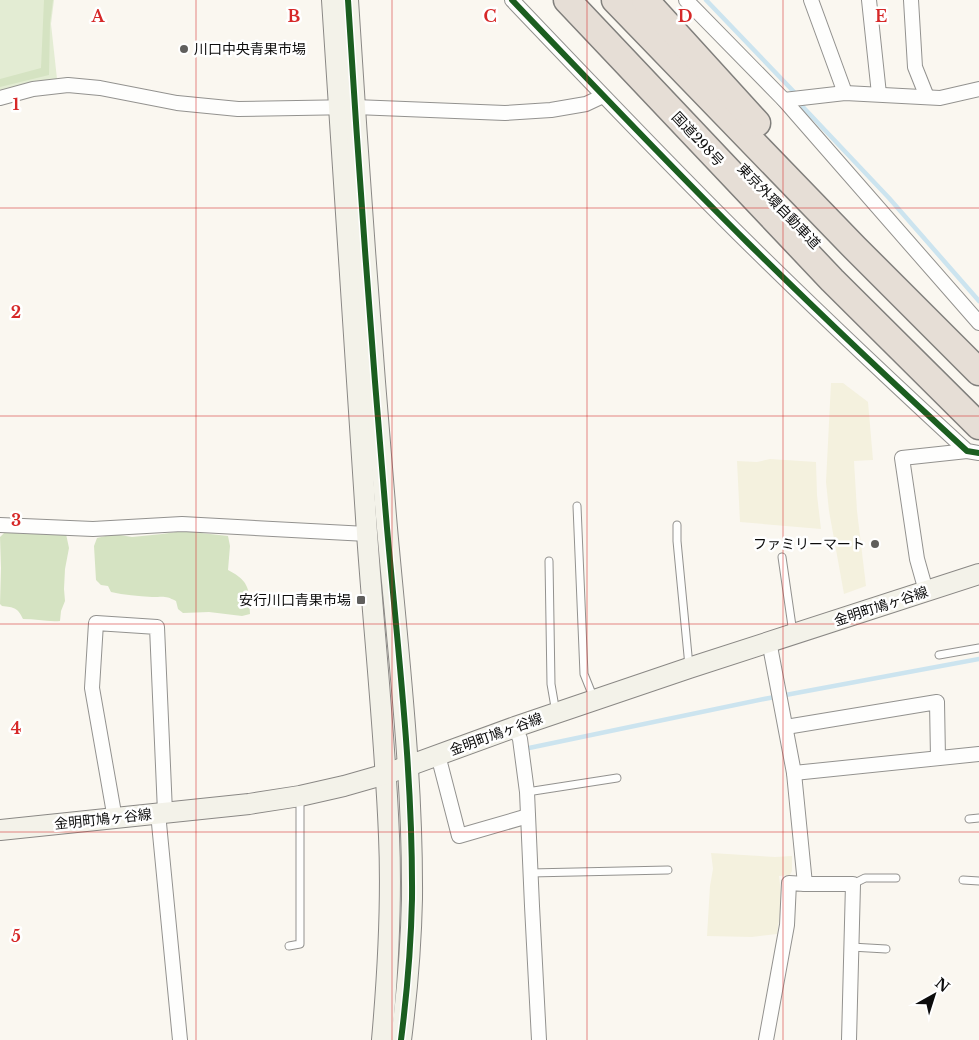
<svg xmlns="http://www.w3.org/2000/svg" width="979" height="1040" font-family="'Libre Baskerville','Noto Sans JP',serif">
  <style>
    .farmland { fill: #f4f1de }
    .green { fill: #e3ecd3 }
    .forest { fill: #d5e3c2 }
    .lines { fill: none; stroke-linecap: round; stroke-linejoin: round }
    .stream { stroke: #cce4ef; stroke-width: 4.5 }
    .lane-casing { stroke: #93928f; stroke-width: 9 }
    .street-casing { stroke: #93928f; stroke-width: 16 }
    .secondary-casing { stroke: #8a8885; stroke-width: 22 }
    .highway-casing { stroke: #807f7c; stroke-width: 29 }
    .lane { stroke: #fefefd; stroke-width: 7 }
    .street { stroke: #fefefd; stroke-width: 14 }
    .secondary { stroke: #f3f2e9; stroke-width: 20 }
    .highway { stroke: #e6ded6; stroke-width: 26 }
    .cycleway-casing { stroke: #fff; stroke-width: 9 }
    .cycleway { stroke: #1b5e20; stroke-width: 6 }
    .grid { fill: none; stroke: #d62828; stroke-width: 1; stroke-opacity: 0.55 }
    .poi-dot { fill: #5f5e5c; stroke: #fff; stroke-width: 2 }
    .labels { text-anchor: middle; stroke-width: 5; stroke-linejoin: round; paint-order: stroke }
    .poi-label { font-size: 14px; fill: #0c0c0c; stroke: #fff; text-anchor: end }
    .street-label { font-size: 14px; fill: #0c0c0c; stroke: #fff }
    .grid-label { font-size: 16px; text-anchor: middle; font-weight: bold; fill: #d62828; stroke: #fff; stroke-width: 5; stroke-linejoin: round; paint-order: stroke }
  </style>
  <rect width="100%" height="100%" fill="#faf7f0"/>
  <g class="farmland">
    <polygon points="831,383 843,383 868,402 873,460 854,461 857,511 866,586 844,594 829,511 826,482"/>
    <polygon points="770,459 816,462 817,495 821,529 740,522 737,461 757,462"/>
    <polygon points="711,853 775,857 792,856 792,871 790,875 779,876 782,901 777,934 752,937 707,936 710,886 713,869"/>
  </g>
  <polygon class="green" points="0,0 54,0 51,24 57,79 0,92"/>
  <g class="forest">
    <polygon points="44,0 53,0 50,23 49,75 0,87 0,79 41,68"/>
    <path d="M183 531 228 536 230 546 228 570C251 582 249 590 250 614L242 616 209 612 183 613 178 609 176 601C165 595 163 597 152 597 138 596 124 595 111 592L108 586 101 585 96 580 94 546 97 538 114 534 132 537 162 534Z"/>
    <path d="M5 532 27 534 39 532 66 534 69 548 65 569 64 589 65 601 61 611 60 621C47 622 36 619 23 619 18 608 14 607 2 606L0 604 1 568 0 537Z"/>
  </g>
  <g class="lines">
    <g class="stream">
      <polyline points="706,0 796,94 800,93"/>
      <polyline points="803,107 889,198 979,301"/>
      <polyline points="529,748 764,699 979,659"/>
    </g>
    <defs>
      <g id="lane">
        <polyline points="577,506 584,674 594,699"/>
        <polyline points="677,525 677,541 689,666"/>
        <polyline points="782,557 793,633"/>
        <polyline points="549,561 551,684 556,713"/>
        <polyline points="939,655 979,648"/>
        <polyline points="527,792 617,778"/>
        <polyline points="969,819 979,818"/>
        <polyline points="530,873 668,870"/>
        <polyline points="963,880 979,881"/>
        <polyline points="853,884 865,878 896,878"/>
        <polyline points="289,946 300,944 300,797"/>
        <polyline points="851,947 886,949"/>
      </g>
      <g id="street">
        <path d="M512 0C590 82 668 164 748 243 820 314 893 383 967 451L979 453"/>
        <polyline points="686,0 784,100 979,323"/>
        <polyline points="811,0 845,93"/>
        <polyline points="869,0 879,94"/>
        <polyline points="911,0 915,67 927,97"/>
        <polyline points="0,98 33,89 68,85 100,88 177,103 238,109 355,107 505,113 551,110 586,104 603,96"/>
        <polyline points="784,100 845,93 940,98 979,89"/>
        <polyline points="0,525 93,529 182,524 367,534"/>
        <polyline points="926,591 917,559 902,458 967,451"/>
        <polyline points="769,641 794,773 805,884 853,884 849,1040"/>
        <polyline points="515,727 520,739 527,792 532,906 539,1040"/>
        <polyline points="786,727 937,702 938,758"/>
        <polyline points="438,755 459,836 528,816"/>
        <polyline points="794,773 979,754"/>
        <polyline points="158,813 180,1040"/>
        <polyline points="115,819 92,688 96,623 157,627 165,812"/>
        <polyline points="766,1040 787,925 789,883 805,884"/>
      </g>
      <g id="secondary">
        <path d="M332 0C345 178 354 355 367 533 374 634 385 735 389 836 392 904 388 972 382 1040"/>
        <path d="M348 0C359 176 372 352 387 528 398 651 413 775 412 899 411 946 407 993 401 1040"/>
        <polyline points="0,830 249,804 300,796 344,786 386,774 515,727 689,668 979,574"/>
      </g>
      <g id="highway">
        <polyline points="567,0 832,280 979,426"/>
        <polyline points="615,0 855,248 979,372"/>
        <polyline points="645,0 757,123"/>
      </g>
    </defs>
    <use href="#lane" class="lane-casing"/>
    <use href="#street" class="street-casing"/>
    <use href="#secondary" class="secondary-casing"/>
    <use href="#highway" class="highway-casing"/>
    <use href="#lane" class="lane"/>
    <use href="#street" class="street"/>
    <use href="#secondary" class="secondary"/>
    <use href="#highway" class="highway"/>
    <defs>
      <g id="cycleway">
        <path d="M348 0C359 176 372 352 387 528 398 651 413 775 412 899 411 946 407 993 401 1040"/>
        <path d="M512 0C590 82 668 164 748 243 820 314 893 383 967 451L979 453"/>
      </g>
    </defs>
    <use href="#cycleway" class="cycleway-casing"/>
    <use href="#cycleway" class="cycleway"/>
  </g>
  <path class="grid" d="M196 0V1040M392 0V1040M587 0V1040M783 0V1040M0 208H979M0 416H979M0 624H979M0 832H979"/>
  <g class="poi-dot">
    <circle cx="184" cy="49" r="5"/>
    <circle cx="875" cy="544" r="5"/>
    <rect x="356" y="595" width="10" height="10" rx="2.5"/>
  </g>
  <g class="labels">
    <g class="poi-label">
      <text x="194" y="54" text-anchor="start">川口中央青果市場</text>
      <text x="865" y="549">ファミリーマート</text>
      <text x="351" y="605">安行川口青果市場</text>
    </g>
    <g class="street-label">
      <text transform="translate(698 139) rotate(47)" y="5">国道298号</text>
      <text transform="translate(779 206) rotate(46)" y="5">東京外環自動車道</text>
      <text transform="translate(881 606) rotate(-18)" y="5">金明町鳩ヶ谷線</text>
      <text transform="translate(496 734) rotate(-20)" y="5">金明町鳩ヶ谷線</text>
      <text transform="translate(103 819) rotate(-6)" y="5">金明町鳩ヶ谷線</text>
    </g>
  </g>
  <g class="grid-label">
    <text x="98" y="22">A</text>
    <text x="294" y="22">B</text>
    <text x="490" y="22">C</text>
    <text x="685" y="22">D</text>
    <text x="881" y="22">E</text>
    <text x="16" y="110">1</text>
    <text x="16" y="318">2</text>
    <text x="16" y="526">3</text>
    <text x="16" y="734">4</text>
    <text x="16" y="942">5</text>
  </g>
  <g transform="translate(934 995) rotate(39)" stroke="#ffffff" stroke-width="4" paint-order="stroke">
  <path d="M0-4L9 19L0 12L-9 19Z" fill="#0c0c0c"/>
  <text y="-8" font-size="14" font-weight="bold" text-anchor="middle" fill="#0c0c0c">N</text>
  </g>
</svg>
